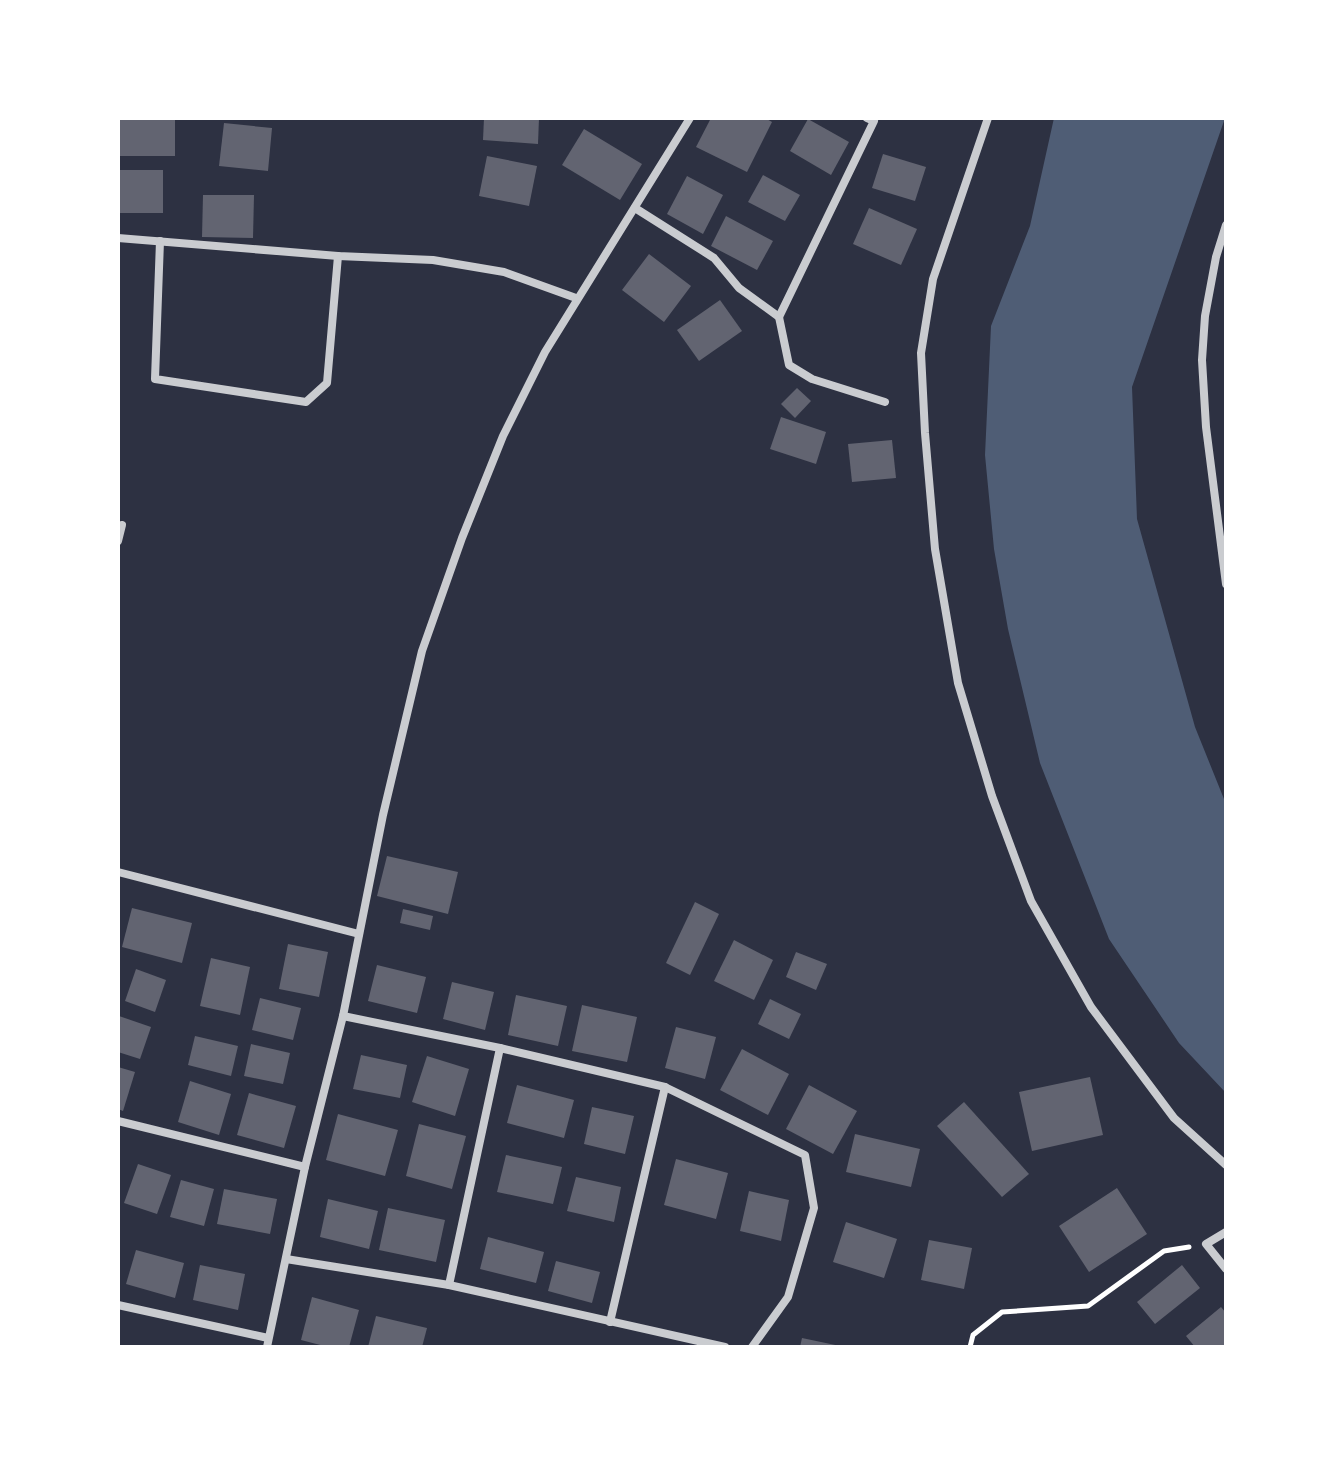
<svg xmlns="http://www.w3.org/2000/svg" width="1344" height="1465" font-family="'Fira Sans',sans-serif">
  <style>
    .water { fill: #4f5d75 }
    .building { fill: #626471 }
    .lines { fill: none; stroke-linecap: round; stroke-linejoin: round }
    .path { stroke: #fff; stroke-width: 5 }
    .minor { stroke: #caccd0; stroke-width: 8 }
  </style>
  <rect width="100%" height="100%" fill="#2d3142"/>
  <polygon class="water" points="1054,118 1225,118 1132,387 1137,519 1195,727 1226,804 1226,1093 1179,1043 1109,939 1040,763 1008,629 994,549 985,455 991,326 1030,226"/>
  <g class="building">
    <rect x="118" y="118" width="57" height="38"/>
    <polygon points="484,118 539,118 538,144 483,140"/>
    <polygon points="711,118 765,118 772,122 747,172 696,147"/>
    <polygon points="808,119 849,142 831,175 790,151"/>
    <polygon points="224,123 272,128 268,171 219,166"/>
    <polygon points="584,129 642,164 620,200 562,165"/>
    <polygon points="883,154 926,167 915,201 872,188"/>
    <polygon points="487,156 537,166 529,206 479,196"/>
    <polygon points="119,170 163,170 163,213 118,213"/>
    <polygon points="763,175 800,195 785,221 748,202"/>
    <polygon points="687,176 723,195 703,234 667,214"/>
    <polygon points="203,195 254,195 253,238 202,237"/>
    <polygon points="869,208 917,229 901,265 853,244"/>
    <polygon points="726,216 773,241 757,270 711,246"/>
    <polygon points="649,254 691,286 664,322 622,290"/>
    <polygon points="720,300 742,331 699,361 677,330"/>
    <polygon points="797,388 811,401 795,418 781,404"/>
    <polygon points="781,417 826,432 816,464 770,449"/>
    <polygon points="892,440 896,478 852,482 848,444"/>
    <polygon points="387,856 458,872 448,914 377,896"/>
    <polygon points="695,902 719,914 690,975 666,963"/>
    <polygon points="132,908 192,923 182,963 122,947"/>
    <polygon points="403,909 433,916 430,930 400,923"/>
    <polygon points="734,940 773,960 754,1000 714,981"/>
    <polygon points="288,944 328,952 319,997 279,989"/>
    <polygon points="796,952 827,964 816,990 786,977"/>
    <polygon points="211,958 250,967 240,1015 200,1006"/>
    <polygon points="377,965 426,977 417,1013 368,1001"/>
    <polygon points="136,969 166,980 155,1012 125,1001"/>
    <polygon points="452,982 494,992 485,1030 443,1019"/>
    <polygon points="516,995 567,1006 558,1046 508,1035"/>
    <polygon points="260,998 301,1008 293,1040 252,1030"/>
    <polygon points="770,999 801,1014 789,1039 758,1024"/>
    <polygon points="582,1005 637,1017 627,1062 572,1051"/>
    <polygon points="119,1016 151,1027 140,1059 118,1052"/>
    <polygon points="676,1027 716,1037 705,1079 665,1068"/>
    <polygon points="195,1036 238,1046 231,1076 188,1065"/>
    <polygon points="251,1044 290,1053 283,1084 244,1076"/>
    <polygon points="742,1049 789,1074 768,1115 720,1090"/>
    <polygon points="361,1055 407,1065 400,1098 353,1089"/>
    <polygon points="427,1056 469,1069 455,1116 412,1102"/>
    <polygon points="118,1067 135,1072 123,1111 118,1109"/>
    <polygon points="1090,1077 1103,1135 1032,1151 1019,1092"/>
    <polygon points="190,1081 231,1094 219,1135 178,1122"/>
    <polygon points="517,1085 574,1100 564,1138 507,1123"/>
    <polygon points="809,1085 857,1111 833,1154 786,1129"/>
    <polygon points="249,1093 296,1106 284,1148 237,1135"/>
    <polygon points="964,1102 1029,1174 1002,1197 937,1126"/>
    <polygon points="592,1107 634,1116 625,1154 584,1144"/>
    <polygon points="338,1114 398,1130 385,1176 326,1160"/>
    <polygon points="419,1124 466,1136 452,1189 406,1176"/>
    <polygon points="855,1134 920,1149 911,1187 846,1172"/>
    <polygon points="506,1155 562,1167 553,1204 497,1192"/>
    <polygon points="676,1159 728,1173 716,1219 664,1205"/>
    <polygon points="138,1164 171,1175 157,1214 124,1203"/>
    <polygon points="576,1177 621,1187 614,1222 567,1211"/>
    <polygon points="181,1180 214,1189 204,1226 170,1217"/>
    <polygon points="1117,1188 1147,1234 1089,1272 1059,1226"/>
    <polygon points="224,1189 277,1199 270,1234 217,1224"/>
    <polygon points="749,1191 789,1200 781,1241 740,1231"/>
    <polygon points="328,1199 378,1211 369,1249 320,1237"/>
    <polygon points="388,1208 445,1220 436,1262 379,1250"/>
    <polygon points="846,1222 897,1239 884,1278 833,1262"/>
    <polygon points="488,1237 544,1252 536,1283 480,1269"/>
    <polygon points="929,1240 972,1248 964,1289 921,1280"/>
    <polygon points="136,1250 184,1263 175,1298 126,1284"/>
    <polygon points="556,1261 600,1272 592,1303 548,1291"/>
    <polygon points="200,1265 245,1274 238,1310 193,1300"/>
    <polygon points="1182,1265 1200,1288 1155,1324 1137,1302"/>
    <polygon points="312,1297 359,1310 349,1347 328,1347 301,1340"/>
    <polygon points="1221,1307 1226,1313 1226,1347 1195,1347 1186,1336"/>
    <polygon points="376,1316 427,1328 422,1347 368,1347"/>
    <polygon points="802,1338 840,1346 840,1347 800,1347"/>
  </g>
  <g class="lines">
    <polyline class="path" points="970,1347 973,1335 1002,1312 1088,1306 1164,1251 1189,1247"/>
    <g class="minor">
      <polyline points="988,118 933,279 921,353 925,433 935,549 958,683 992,796 1031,901 1091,1007 1174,1118 1226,1165"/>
      <polyline points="635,208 714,258 739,288 779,317 789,365 812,379 885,402"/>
      <polyline points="1226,225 1216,257 1205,316 1202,360 1206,427 1226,584"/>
      <polyline points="118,238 338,256 433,260 504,272 576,298"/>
      <polyline points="160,241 155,379 306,402 327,383 338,256"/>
      <polyline points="779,317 874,121 867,118"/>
      <polyline points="118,541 122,525"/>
      <polyline points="118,872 359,934"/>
      <polyline points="343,1016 500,1048 665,1087 805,1155 814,1208 788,1297 752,1347"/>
      <polyline points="118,1121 305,1167"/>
      <polyline points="1226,1232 1206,1244 1226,1269"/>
      <polyline points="286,1259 449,1285 725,1347"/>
      <polyline points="449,1285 500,1048"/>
      <polyline points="118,1305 268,1338"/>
      <polyline points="610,1322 665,1087"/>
      <polyline points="267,1347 305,1167 343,1016 383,815 422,651 462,538 503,436 545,352 690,118"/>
    </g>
  </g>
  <rect width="1344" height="1465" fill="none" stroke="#ffffff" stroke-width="240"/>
</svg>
